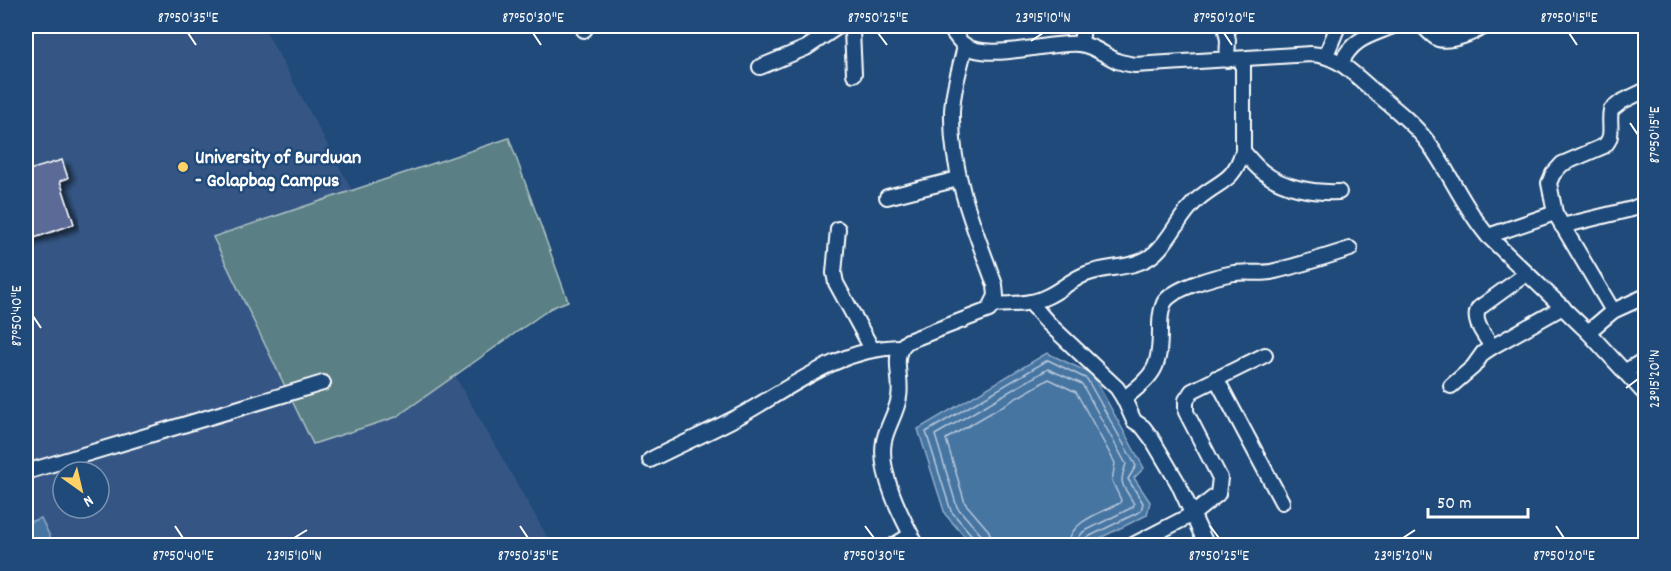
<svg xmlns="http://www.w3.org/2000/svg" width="1671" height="571" font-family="Dekko,sans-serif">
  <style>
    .built { fill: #355785; fill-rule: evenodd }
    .green { fill: #5a8085; stroke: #acc0c2; stroke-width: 1.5 }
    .water { fill: #4774a2; stroke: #91acc7; stroke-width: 1.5 }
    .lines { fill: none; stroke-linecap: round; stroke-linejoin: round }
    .shore { stroke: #b5c7da; stroke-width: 1.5 }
    .building { fill: #5b6a97; stroke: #fff; stroke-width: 1.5; filter: url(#shadow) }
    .minor-casing { stroke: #fff; stroke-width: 18 }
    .minor { stroke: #1f4a7a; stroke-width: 14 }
    .ticks { fill: none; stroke: #fff; stroke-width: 2 }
    .poi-dot { fill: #ffd166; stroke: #1f4a7a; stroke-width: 2 }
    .labels { text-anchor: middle; stroke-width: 5; stroke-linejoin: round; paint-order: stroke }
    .poi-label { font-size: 20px; font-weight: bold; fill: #fff; stroke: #1f4a7a; text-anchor: start }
    .neatline { fill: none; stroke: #fff; stroke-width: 2 }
    .ticks-label { font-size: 15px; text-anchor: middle; fill: #fff }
  </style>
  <defs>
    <filter id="shadow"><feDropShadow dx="6" dy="4" stdDeviation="3" flood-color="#0009"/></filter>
  </defs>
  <rect width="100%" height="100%" fill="#1f4a7a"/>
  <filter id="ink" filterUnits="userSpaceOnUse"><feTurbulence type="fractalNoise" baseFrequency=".0167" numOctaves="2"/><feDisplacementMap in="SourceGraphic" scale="12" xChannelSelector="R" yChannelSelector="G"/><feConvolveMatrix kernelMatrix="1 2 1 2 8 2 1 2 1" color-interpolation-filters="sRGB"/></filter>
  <g filter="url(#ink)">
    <path class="built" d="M26 26H263L416 308 552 545H26ZM63 472H99V508H63Z"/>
    <polygon class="green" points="509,138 568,301 551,308 396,417 313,444 213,237"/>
    <g class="water">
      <polygon points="1047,353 1092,374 1144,468 1134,478 1150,502 1147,515 1086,545 972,545 945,514 918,429"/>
      <polygon points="41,518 54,545 26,545 26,523"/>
    </g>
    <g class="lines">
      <g class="shore">
        <polyline points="976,546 975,539 951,511 926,432 1048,360 1087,379 1136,466 1128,479 1143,503 1141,511 1088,537 1085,546"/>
        <path d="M984 546 982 536 957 507 935 435 1048 369 1082 384 1126 464C1118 486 1123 484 1134 504L1133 507 1083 532 1079 537 1077 546"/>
        <path d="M993 546 989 531 965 503 946 439 1049 379 1076 392 1115 463 1112 481 1121 500 1120 503C1101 513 1069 521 1068 546"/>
      </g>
    </g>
    <polygon class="building" points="62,160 68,178 60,181 74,224 26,241 26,171"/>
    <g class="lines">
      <defs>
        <g id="minor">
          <polyline points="854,26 852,31 854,74"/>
          <path d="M949 26C953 32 957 39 963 44 986 63 1050 41 1079 44 1093 45 1104 55 1117 61 1123 63 1129 64 1135 65L1311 54C1338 56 1349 70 1369 87 1388 104 1410 119 1426 140 1449 170 1463 207 1488 236L1588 332 1646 395"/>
          <polyline points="1225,26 1228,40 1227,60"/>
          <path d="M1423 26C1427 30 1432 36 1438 39 1452 43 1474 32 1486 26"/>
          <polyline points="584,30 587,26"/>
          <polyline points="1081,44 1083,26"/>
          <polyline points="1326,55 1338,26"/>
          <path d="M1341 63C1353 38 1369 36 1393 26"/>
          <polyline points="760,67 806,48 839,26"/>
          <path d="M1243 151C1249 158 1255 166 1263 172 1283 188 1313 193 1339 192"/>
          <polyline points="887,197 958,179"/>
          <polyline points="1562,226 1632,209 1646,203"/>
          <polyline points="838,229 834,273 836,283 872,349"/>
          <polyline points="1488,236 1555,213"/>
          <polyline points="1030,302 1049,324 1117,388 1124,399 1134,421 1143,427 1152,439 1178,483 1207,546"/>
          <path d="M992 305C1010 304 1030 305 1046 297 1060 291 1072 279 1086 274 1109 265 1136 270 1155 253 1172 238 1180 214 1198 199 1220 180 1233 183 1243 151V59"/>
          <path d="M1613 311 1555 213 1549 183 1553 174 1562 164 1604 146C1615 137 1608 123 1611 110L1621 102 1646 90"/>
          <polyline points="1588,332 1613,311 1646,296"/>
          <path d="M1492 347C1485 335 1471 321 1479 308L1526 274"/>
          <polyline points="1624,372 1646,359"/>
          <polyline points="1216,378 1282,502"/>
          <polyline points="1451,386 1473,367 1483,353 1492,347 1563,307"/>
          <path d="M1124 399C1154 374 1160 370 1160 330 1160 321 1160 312 1164 303 1172 288 1217 276 1234 273 1248 271 1261 275 1275 271 1300 265 1325 257 1350 249"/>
          <path d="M650 460C681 444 714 430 745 413 794 385 841 348 900 347"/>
          <polyline points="26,472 323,383"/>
          <polyline points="893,546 911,535"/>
          <path d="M917 546C902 518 878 473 884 441 887 426 897 412 899 397 903 376 889 355 908 341L989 310 996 296 995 285C975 230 952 177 952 119 951 95 960 69 965 46"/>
          <polyline points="1131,546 1193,514 1218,494 1220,478 1186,412 1186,400 1192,391 1265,355"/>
        </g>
      </defs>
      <use href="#minor" class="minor-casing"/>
      <use href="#minor" class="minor"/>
    </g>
  </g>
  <path class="ticks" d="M188 33 196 45M533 33 541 45M878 33 887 45M1224 33 1232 45M1569 33 1577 45M1031 41 1043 33M1630 123 1638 135M33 316 41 328M1626 388 1638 379M175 526 183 538M520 526 528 538M865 526 874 538M1210 526 1219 538M1556 526 1564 538M294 538 307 530M1403 538 1415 530"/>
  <circle class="poi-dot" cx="183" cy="167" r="6"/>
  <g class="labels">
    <g class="poi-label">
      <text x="195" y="163">University of Burdwan<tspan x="195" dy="23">- Golapbag Campus</tspan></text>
    </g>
  </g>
  <rect width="1671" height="571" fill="none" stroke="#1f4a7a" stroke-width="66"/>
  <g transform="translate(81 490) rotate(146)"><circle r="28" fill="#1f4a7a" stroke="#7992af" stroke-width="1.5"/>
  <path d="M0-4.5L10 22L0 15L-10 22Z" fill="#ffd166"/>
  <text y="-9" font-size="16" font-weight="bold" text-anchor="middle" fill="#ffffff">N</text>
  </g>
  <path d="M1428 508v9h100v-9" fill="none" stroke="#ffffff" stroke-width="3"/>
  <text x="1437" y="508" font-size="18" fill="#ffffff" stroke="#1f4a7a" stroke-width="4.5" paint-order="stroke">50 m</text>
  <rect x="33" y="33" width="1605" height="505" class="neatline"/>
  <g class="ticks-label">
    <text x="188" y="22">87°50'35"E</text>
    <text x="533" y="22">87°50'30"E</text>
    <text x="878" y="22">87°50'25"E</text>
    <text x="1043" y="22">23°15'10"N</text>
    <text x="1224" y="22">87°50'20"E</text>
    <text x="1569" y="22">87°50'15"E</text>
    <text transform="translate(1654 135) rotate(-90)" y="5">87°50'15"E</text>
    <text transform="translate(16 316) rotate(-90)" y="5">87°50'40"E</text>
    <text transform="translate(1654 379) rotate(-90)" y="5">23°15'20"N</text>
    <text x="183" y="560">87°50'40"E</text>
    <text x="294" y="560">23°15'10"N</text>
    <text x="528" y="560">87°50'35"E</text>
    <text x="874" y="560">87°50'30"E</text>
    <text x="1219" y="560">87°50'25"E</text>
    <text x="1403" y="560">23°15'20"N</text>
    <text x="1564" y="560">87°50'20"E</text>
  </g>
</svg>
